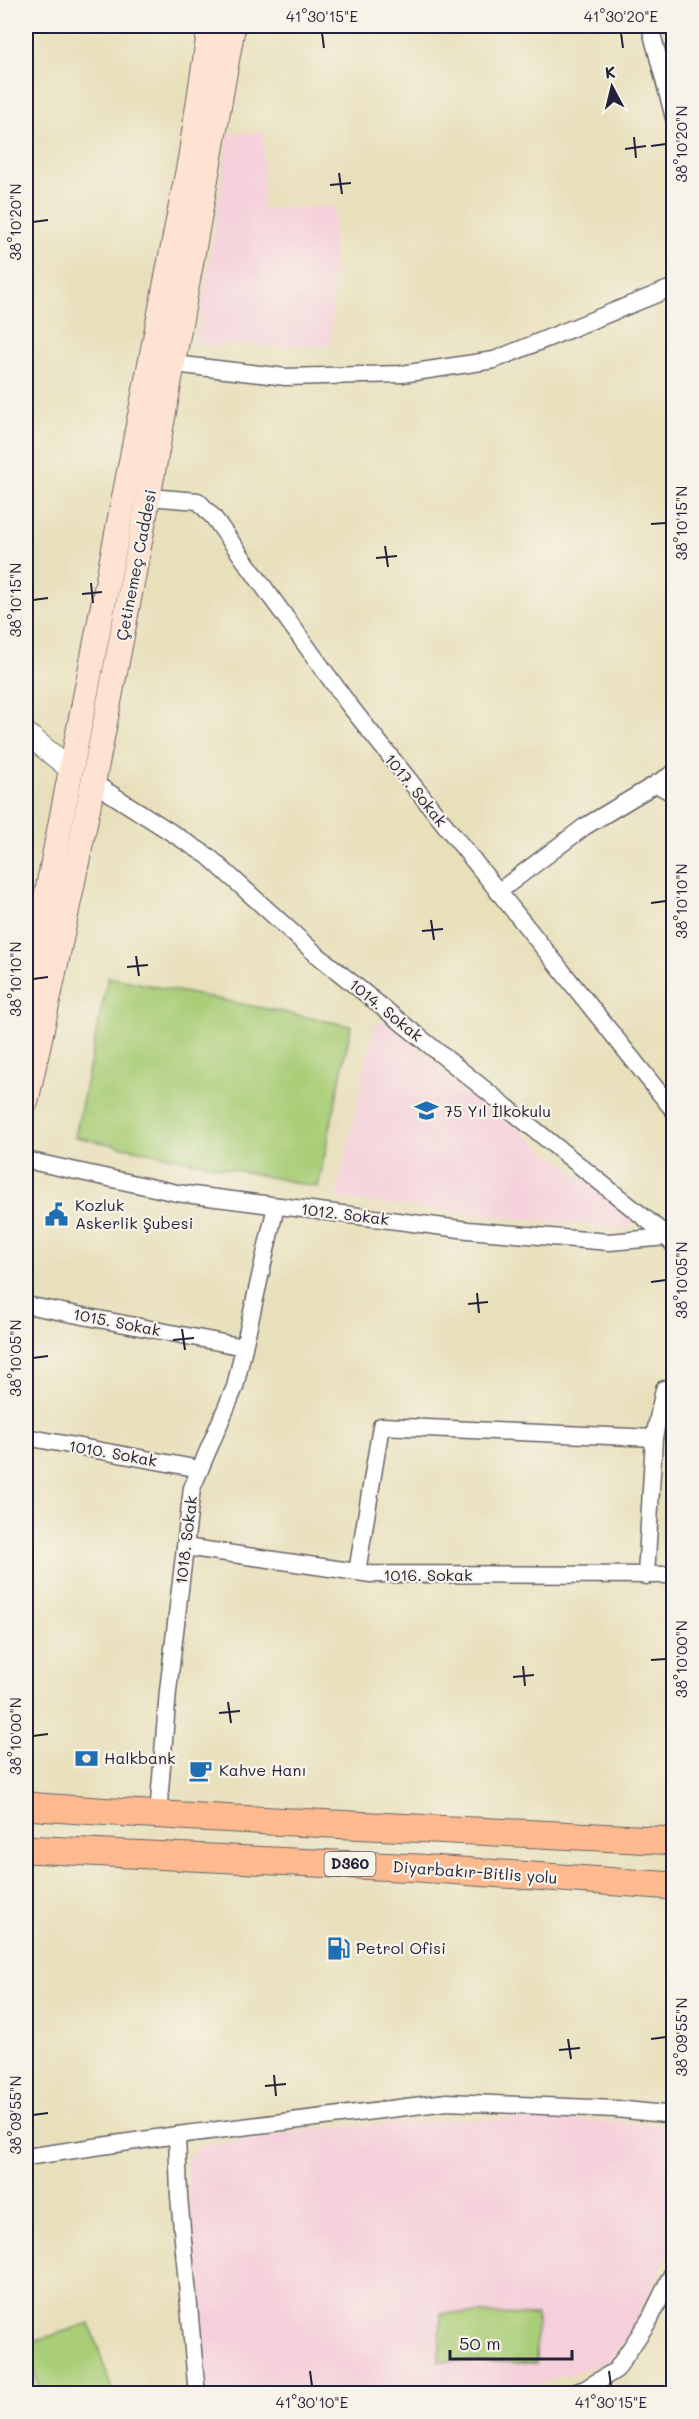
<svg xmlns="http://www.w3.org/2000/svg" width="699" height="2419" font-family="Mali,sans-serif">
  <style>
    .built { fill: #f5cfda }
    .green { fill: #aace78; stroke: #66785a; stroke-width: 1.5 }
    .lines { fill: none; stroke-linecap: round; stroke-linejoin: round }
    .minor-casing { stroke: #676468; stroke-width: 19 }
    .tertiary-casing { stroke: #676468; stroke-width: 23 }
    .secondary-casing { stroke: #676468; stroke-width: 26 }
    .trunk-casing { stroke: #676468; stroke-width: 29 }
    .minor { stroke: #fff; stroke-width: 16 }
    .tertiary { stroke: #fff; stroke-width: 21 }
    .secondary { stroke: #fee3d2; stroke-width: 24 }
    .trunk { stroke: #fcba8e; stroke-width: 27 }
    .ticks { fill: none; stroke: #22223b; stroke-width: 2 }
    .labels { text-anchor: middle; stroke-width: 4.5; stroke-linejoin: round; paint-order: stroke }
    .shield { fill: #f7f3e8; stroke: #62616f; stroke-width: 1.5 }
    .shield-label { font-size: 15px; font-weight: bold; fill: #22223b }
    .street-label { font-size: 16px; fill: #22223b; stroke: #f7f3e8 }
    .poi-label { font-size: 16px; fill: #22223b; stroke: #f7f3e8; text-anchor: start }
    .neatline { fill: none; stroke: #22223b; stroke-width: 2 }
    .ticks-label { font-size: 15px; text-anchor: middle; fill: #22223b }
  </style>
  <rect width="100%" height="100%" fill="#f7f3e8"/>
  <filter id="ink" filterUnits="userSpaceOnUse"><feTurbulence type="fractalNoise" baseFrequency=".0167" numOctaves="2"/><feDisplacementMap in="SourceGraphic" scale="12" xChannelSelector="R" yChannelSelector="G"/><feConvolveMatrix kernelMatrix="1 2 1 2 8 2 1 2 1" color-interpolation-filters="sRGB"/></filter>
  <filter id="wash" filterUnits="userSpaceOnUse"><feTurbulence type="fractalNoise" baseFrequency=".008" numOctaves="4" result="noise"/><feDisplacementMap in="SourceGraphic" scale="24" xChannelSelector="R" yChannelSelector="G"/><feGaussianBlur stdDeviation="1.35" result="paint"/><feColorMatrix in="noise" values="0 0 0 0 0 0 0 0 0 0 0 0 0 0 0 0 0 1.4 0 .05"/><feComposite in="paint" operator="in"/></filter>
  <g filter="url(#wash)">
    <rect width="100%" height="100%" fill="#e8e0bb"/>
    <g class="built">
      <polygon points="264,132 263,209 335,206 331,346 196,345 229,134"/>
      <polygon points="384,1021 631,1219 631,1230 336,1199 375,1024"/>
      <polygon points="556,2119 673,2125 673,2246 626,2339 608,2362 512,2393 205,2393 186,2158 201,2146 321,2128 443,2120"/>
    </g>
    <g class="green">
      <polygon points="108,977 351,1026 318,1187 75,1137"/>
      <polygon points="441,2313 537,2315 536,2363 439,2361"/>
      <polygon points="90,2323 113,2393 41,2393 26,2344"/>
    </g>
  </g>
  <g filter="url(#ink)">
    <g class="lines">
      <defs>
        <g id="minor">
          <polyline points="650,26 674,118"/>
          <polyline points="174,364 286,377 402,374 494,360 674,287"/>
          <polyline points="149,497 198,501 214,518 349,705 674,1111"/>
          <polyline points="94,783 208,856 316,954 661,1231 674,1245"/>
          <polyline points="656,784 674,794"/>
          <polyline points="498,892 584,827 674,773"/>
          <polyline points="26,1160 177,1193 468,1230 609,1242 667,1237"/>
          <polyline points="26,1305 244,1347"/>
          <polyline points="26,1437 200,1469"/>
          <polyline points="185,1547 371,1574 674,1575"/>
          <polyline points="357,1572 381,1426 654,1438"/>
          <polyline points="646,1576 654,1438 664,1389"/>
          <polyline points="158,1815 168,1691 192,1488 235,1387 276,1206"/>
          <polyline points="177,2135 179,2196 197,2394"/>
          <polyline points="26,2157 177,2135 447,2102 616,2109 674,2115"/>
          <polyline points="571,2394 585,2389 616,2370 650,2319 674,2270"/>
        </g>
        <polyline id="tertiary" points="26,733 70,769"/>
        <g id="secondary">
          <polyline points="26,1000 190,159 210,26"/>
          <path d="M26 1102C105 745 170 386 233 26"/>
        </g>
        <g id="trunk">
          <path d="M26 1806C241 1822 458 1829 674 1841"/>
          <polyline points="26,1849 418,1868 674,1886"/>
        </g>
      </defs>
      <use href="#minor" class="minor-casing"/>
      <use href="#tertiary" class="tertiary-casing"/>
      <use href="#secondary" class="secondary-casing"/>
      <use href="#trunk" class="trunk-casing"/>
      <use href="#minor" class="minor"/>
      <use href="#tertiary" class="tertiary"/>
      <use href="#secondary" class="secondary"/>
      <use href="#trunk" class="trunk"/>
    </g>
  </g>
  <path class="ticks" d="M322 33 324 48M621 33 623 48M634 137 636 158M651 146 666 144M625 149 646 146M339 173 342 194M330 185 351 183M33 222 48 220M651 524 666 523M385 546 388 567M376 558 397 556M91 583 93 603M82 594 102 592M33 600 48 598M651 903 666 901M431 920 434 940M422 931 443 929M136 956 139 976M127 967 148 965M33 979 48 977M651 1282 666 1280M477 1293 479 1313M468 1304 488 1302M182 1329 185 1350M173 1340 194 1338M33 1358 48 1356M651 1660 666 1659M523 1666 525 1686M513 1677 534 1675M228 1702 231 1723M219 1713 240 1711M33 1736 48 1734M568 2039 571 2059M651 2039 666 2037M559 2050 580 2048M274 2075 276 2096M265 2086 286 2084M33 2115 48 2113M310 2371 312 2386M609 2371 611 2386"/>
  <defs>
    <symbol id="school-bare" viewBox="-9 -9 18 18"><path d="M0-5L7-2L0 1L-7-2ZM-4 1L0 2.5L4 1V4Q0 6-4 4Z" fill="#1f6fb2" stroke="#f7f3e8" stroke-width="2.5" paint-order="stroke"/></symbol>
    <symbol id="civic-bare" viewBox="-9 -9 18 18"><path d="M-.6-6.5H3V-4.5H.6V-3L4-1V1h2V6H-6V1h2V-1L-.6-3ZM-1.2 2.5V6h2.4V2.5Z" fill="#1f6fb2" stroke="#f7f3e8" stroke-width="2.5" paint-order="stroke"/></symbol>
    <symbol id="bank-bare" viewBox="-9 -9 18 18"><path d="M-6-4H6V4H-6ZM0-2.3a2.3 2.3 0 1 0 0 4.6a2.3 2.3 0 1 0 0-4.6Z" fill="#1f6fb2" stroke="#f7f3e8" stroke-width="2.5" paint-order="stroke"/></symbol>
    <symbol id="cafe-bare" viewBox="-9 -9 18 18"><path d="M-5.5-4.5H6V0H3Q3 3.5 0 3.5H-2.5Q-5.5 3.5-5.5 0ZM3-3.2v2h1.7v-2ZM-6 4.5H4V6H-6Z" fill="#1f6fb2" stroke="#f7f3e8" stroke-width="2.5" paint-order="stroke"/></symbol>
    <symbol id="fuel-bare" viewBox="-9 -9 18 18"><path d="M-5.5-6h7V0h2V4h1.3V-2.5L3-4.5l.8-.8L6-3V5H2.5V1h-1V6h-7ZM-4.2-4.7v3.2H.2V-4.7Z" fill="#1f6fb2" stroke="#f7f3e8" stroke-width="2.5" paint-order="stroke"/></symbol>
  </defs>
  <g fill-rule="evenodd">
    <use href="#school-bare" x="410" y="1094" width="33" height="33"/>
    <use href="#civic-bare" x="40" y="1198" width="33" height="33"/>
    <use href="#bank-bare" x="70" y="1742" width="33" height="33"/>
    <use href="#cafe-bare" x="184" y="1754" width="33" height="33"/>
    <use href="#fuel-bare" x="322" y="1932" width="33" height="33"/>
  </g>
  <g class="labels">
    <rect class="shield" x="324.5" y="1852" width="51" height="24" rx="4.5"/>
    <g class="shield-label">
      <text x="350" y="1869">D360</text>
    </g>
    <g class="street-label">
      <text transform="translate(136 565) rotate(-79)" y="6">Çetinemeç Caddesi</text>
      <text transform="translate(416 790) rotate(51)" y="6">1017. Sokak</text>
      <text transform="translate(386 1010) rotate(39)" y="6">1014. Sokak</text>
      <text transform="translate(345 1214) rotate(7)" y="6">1012. Sokak</text>
      <text transform="translate(117 1322) rotate(11)" y="6">1015. Sokak</text>
      <text transform="translate(113 1453) rotate(10)" y="6">1010. Sokak</text>
      <text transform="translate(186 1540) rotate(-83)" y="6">1018. Sokak</text>
      <text x="428" y="1581">1016. Sokak</text>
      <text transform="translate(475 1872) rotate(4)" y="6">Diyarbakır-Bitlis yolu</text>
    </g>
    <g class="poi-label">
      <text x="444" y="1117">75 Yıl İlkokulu</text>
      <text x="75" y="1211">Kozluk<tspan x="75" dy="18">Askerlik Şubesi</tspan></text>
      <text x="104" y="1764">Halkbank</text>
      <text x="219" y="1776">Kahve Hanı</text>
      <text x="356" y="1954">Petrol Ofisi</text>
    </g>
  </g>
  <rect width="699" height="2419" fill="none" stroke="#f7f3e8" stroke-width="66"/>
  <g transform="translate(612 87) rotate(353)" stroke="#f7f3e8" stroke-width="4.5" paint-order="stroke">
  <path d="M0-4.5L10 22L0 15L-10 22Z" fill="#22223b"/>
  <text y="-9" font-size="16" font-weight="bold" text-anchor="middle" fill="#22223b">K</text>
  </g>
  <path d="M450 2350v9h122v-9" fill="none" stroke="#22223b" stroke-width="3"/>
  <text x="459" y="2350" font-size="18" fill="#22223b" stroke="#f7f3e8" stroke-width="4.5" paint-order="stroke">50 m</text>
  <rect x="33" y="33" width="633" height="2353" class="neatline"/>
  <g class="ticks-label">
    <text x="322" y="22">41°30'15"E</text>
    <text x="621" y="22">41°30'20"E</text>
    <text transform="translate(682 144) rotate(-90)" y="5">38°10'20"N</text>
    <text transform="translate(16 222) rotate(-90)" y="5">38°10'20"N</text>
    <text transform="translate(682 523) rotate(-90)" y="5">38°10'15"N</text>
    <text transform="translate(16 600) rotate(-90)" y="5">38°10'15"N</text>
    <text transform="translate(682 901) rotate(-90)" y="5">38°10'10"N</text>
    <text transform="translate(16 979) rotate(-90)" y="5">38°10'10"N</text>
    <text transform="translate(682 1280) rotate(-90)" y="5">38°10'05"N</text>
    <text transform="translate(16 1358) rotate(-90)" y="5">38°10'05"N</text>
    <text transform="translate(682 1659) rotate(-90)" y="5">38°10'00"N</text>
    <text transform="translate(16 1736) rotate(-90)" y="5">38°10'00"N</text>
    <text transform="translate(682 2037) rotate(-90)" y="5">38°09'55"N</text>
    <text transform="translate(16 2115) rotate(-90)" y="5">38°09'55"N</text>
    <text x="312" y="2408">41°30'10"E</text>
    <text x="611" y="2408">41°30'15"E</text>
  </g>
</svg>
